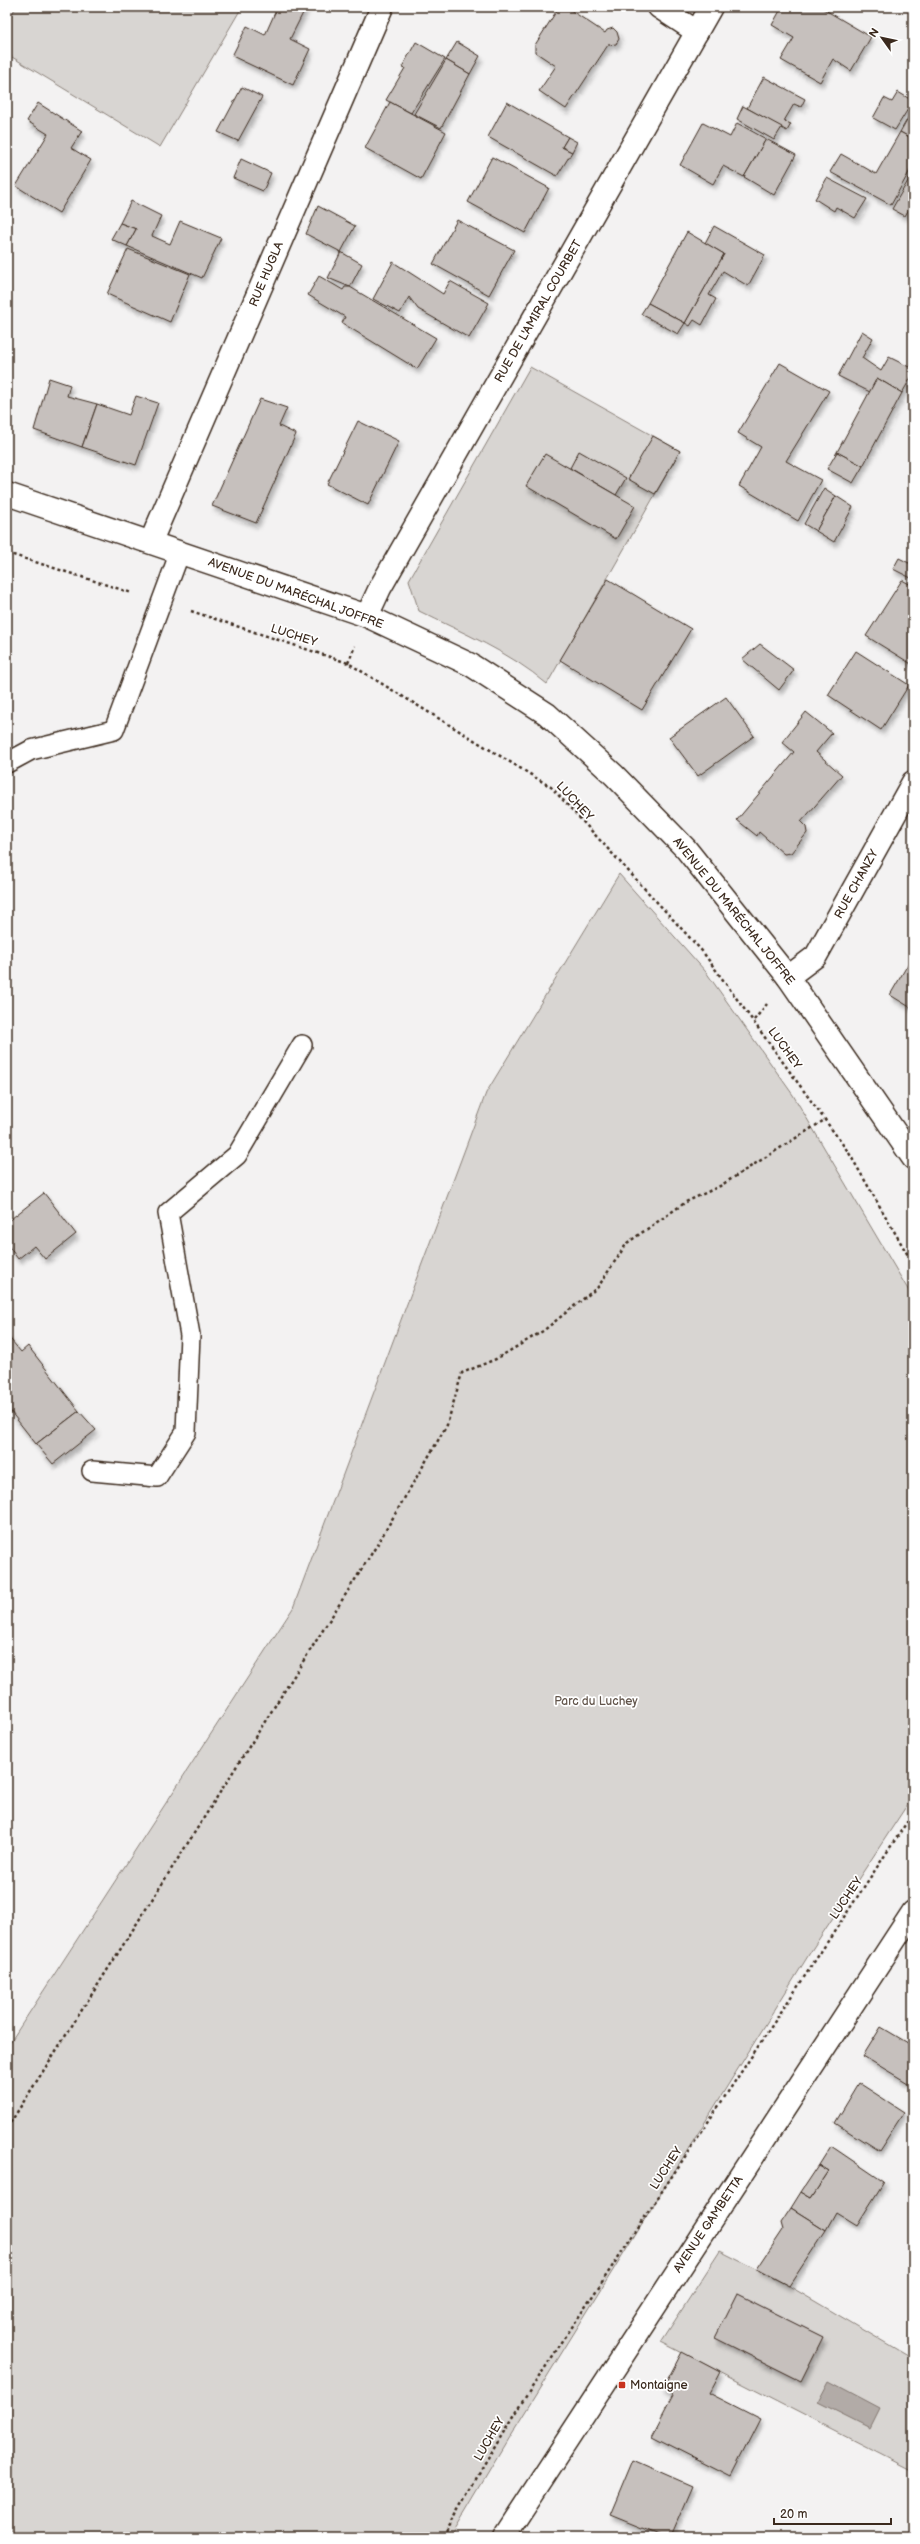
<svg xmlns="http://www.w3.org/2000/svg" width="920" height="2544" font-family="'Balsamiq Sans',sans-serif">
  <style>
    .green { fill: #d8d5d2; stroke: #8a8078 }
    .water { fill: #b2aba7; stroke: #827770 }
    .building { fill: #c6c0bd; stroke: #3b2a1e; filter: url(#shadow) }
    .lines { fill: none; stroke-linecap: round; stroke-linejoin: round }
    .service-casing { stroke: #3b2a1e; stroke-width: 22 }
    .minor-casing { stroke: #3b2a1e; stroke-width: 25 }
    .tertiary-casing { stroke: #3b2a1e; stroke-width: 25 }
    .path { stroke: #3b2a1e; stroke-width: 2.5; stroke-dasharray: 3 3; stroke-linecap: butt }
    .service { stroke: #fff; stroke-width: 19 }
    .minor { stroke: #fff; stroke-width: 22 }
    .tertiary { stroke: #fff; stroke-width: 22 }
    .poi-dot { fill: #c8321e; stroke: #fff; stroke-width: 1.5 }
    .labels { text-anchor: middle; stroke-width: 3.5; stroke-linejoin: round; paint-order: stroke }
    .street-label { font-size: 12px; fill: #3b2a1e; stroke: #fff }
    .park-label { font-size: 12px; fill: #62554b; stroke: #fff }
    .poi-label { font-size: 12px; fill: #3b2a1e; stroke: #fff; text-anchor: start }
  </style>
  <defs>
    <filter id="shadow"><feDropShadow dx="2.5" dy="4.5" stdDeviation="2" flood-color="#0004"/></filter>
  </defs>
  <rect width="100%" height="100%" fill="#f3f2f2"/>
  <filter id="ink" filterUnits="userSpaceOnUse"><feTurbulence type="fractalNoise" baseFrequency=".025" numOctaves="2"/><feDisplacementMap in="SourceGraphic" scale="8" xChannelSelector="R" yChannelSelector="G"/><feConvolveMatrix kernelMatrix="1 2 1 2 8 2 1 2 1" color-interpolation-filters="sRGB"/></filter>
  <g filter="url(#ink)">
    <g class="green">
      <polygon points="16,7 242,7 160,147 7,54 7,23"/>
      <path d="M530 367 680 451 547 684C510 652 463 633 419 611L409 580Z"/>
      <polygon points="619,874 706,972 793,1095 913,1298 913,1796 813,1948 512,2433 450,2537 7,2537 7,2047 293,1608 486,1093"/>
      <polygon points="720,2251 789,2286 913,2359 913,2471 661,2342"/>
    </g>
    <polygon class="water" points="829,2381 880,2408 870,2428 818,2402"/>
    <g class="building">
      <polygon points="275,7 306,7 290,39 310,49 293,85 232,56 247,26 265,35 277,8"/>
      <polygon points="559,7 566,7 605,33 607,30 613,28 617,32 619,39 616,44 608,45 566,109 539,91 556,66 535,52 535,45"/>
      <polygon points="782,7 820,7 871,37 851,71 833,59 820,82 781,60 794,38 772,25"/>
      <polygon points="416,42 445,59 411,113 386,100 405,68 402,67"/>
      <polygon points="457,42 480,56 470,74 446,60"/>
      <polygon points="446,60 470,74 441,128 414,114"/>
      <polygon points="764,77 805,99 801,107 794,104 784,121 791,124 787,131 747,108"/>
      <polygon points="242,87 262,97 238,141 218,132"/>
      <polygon points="898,92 913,101 895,130 873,118 884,98 892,102"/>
      <polygon points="390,102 446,132 421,179 365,148"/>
      <polygon points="507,102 568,137 562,147 572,152 557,176 488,137"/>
      <polygon points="38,103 82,131 71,148 91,160 59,213 16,186 48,134 27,121"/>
      <polygon points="743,106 782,127 774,140 737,119"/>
      <polygon points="913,109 913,139 900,132"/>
      <polygon points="703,123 730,137 737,123 766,139 744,177 723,166 713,184 680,165"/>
      <polygon points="900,132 913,139 913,165 891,205 830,172 841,154 876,174"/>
      <polygon points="568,137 577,142 572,152 562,147"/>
      <polygon points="766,139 796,155 774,195 744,177"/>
      <polygon points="492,157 549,188 525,233 468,202"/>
      <polygon points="241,159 271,173 263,191 233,178"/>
      <polygon points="913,172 913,202 905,216 892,209"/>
      <polygon points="827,178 867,199 855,218 836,207 834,211 815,199"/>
      <polygon points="131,201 161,216 152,236 170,244 180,221 221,238 202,278 127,246 136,229 120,223"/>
      <polygon points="318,206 355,226 341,252 306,234"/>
      <polygon points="457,220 514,250 489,295 433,264"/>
      <polygon points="120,223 136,229 127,246 111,239"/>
      <polygon points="714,226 765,255 748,286 723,271 709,295 716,299 702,325 694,320 690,326 685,323 724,254 705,243"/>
      <polygon points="687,232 724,254 685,323 648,303"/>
      <polygon points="128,249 190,274 170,322 107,294"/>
      <polygon points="341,252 362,264 350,287 328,278"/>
      <polygon points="393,262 443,294 450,281 489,303 469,338 418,309 409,297 400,313 373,299"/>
      <polygon points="319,276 343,290 345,287 350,287 436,338 417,369 342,323 345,317 308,295"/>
      <polygon points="648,303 685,323 678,334 641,314"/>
      <polygon points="862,331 873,338 862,358 881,371 889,357 913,369 913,374 902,393 877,378 870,392 838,376"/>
      <polygon points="780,363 829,391 786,461 821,480 798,521 739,486 761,447 738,433"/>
      <polygon points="49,378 70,385 67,396 97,404 82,447 34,430"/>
      <polygon points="877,378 902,393 863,466 837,452"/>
      <polygon points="136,396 158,403 136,465 82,447 97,404 129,415"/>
      <polygon points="260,399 287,408 279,426 296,434 256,523 212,506"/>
      <polygon points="358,421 399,441 368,505 327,484"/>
      <polygon points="653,436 680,451 655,494 628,479"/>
      <polygon points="579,451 626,478 616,495 570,468"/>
      <polygon points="837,452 863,466 853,483 827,469"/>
      <polygon points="545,454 635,506 616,539 526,486"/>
      <polygon points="824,488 836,496 816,531 804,524"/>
      <polygon points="836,496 853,507 834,542 816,531"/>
      <polygon points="899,558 913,565 913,579 893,569"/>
      <polygon points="608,579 691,629 642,710 560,660"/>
      <polygon points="902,580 913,586 913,665 866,636"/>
      <polygon points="760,644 794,670 779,690 742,659"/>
      <polygon points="856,651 909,685 881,730 828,695"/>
      <polygon points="726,697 754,736 698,776 669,737"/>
      <polygon points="806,712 832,733 816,752 842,775 801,822 806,827 807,833 791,853 784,854 759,832 757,836 737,820 794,752 782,742"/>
      <polygon points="911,959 913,960 913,1009 890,995"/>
      <polygon points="44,1193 76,1234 45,1259 34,1246 18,1259 7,1244 7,1222"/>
      <polygon points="7,1335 21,1352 28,1346 79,1411 36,1444 7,1407"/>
      <polygon points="79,1411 96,1430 53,1464 36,1444"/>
      <polygon points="881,2027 913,2046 913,2086 863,2056"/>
      <polygon points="859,2083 904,2112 879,2151 835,2123"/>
      <polygon points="831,2146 884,2182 857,2225 836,2212 826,2230 791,2208 801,2192 811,2198 829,2171 819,2165"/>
      <polygon points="819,2165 829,2171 811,2198 801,2192"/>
      <polygon points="791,2208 826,2230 789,2286 757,2269 783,2230 781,2223"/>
      <polygon points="737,2294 823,2337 801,2381 715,2338"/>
      <polygon points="682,2352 720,2372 709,2393 760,2419 731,2476 652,2436 673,2396 662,2390"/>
      <polygon points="633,2460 692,2486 670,2537 664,2537 610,2515"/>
    </g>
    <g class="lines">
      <defs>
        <g id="service">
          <polyline points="7,763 31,750 114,730 180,552"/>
          <polyline points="92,1471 157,1477 186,1432 190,1335 168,1213 237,1155 302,1045"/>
        </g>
        <g id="minor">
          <polyline points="659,7 697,32"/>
          <polyline points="151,541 382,7"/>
          <polyline points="367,616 380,588 711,7"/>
          <polyline points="788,977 816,956 913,782"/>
        </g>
        <g id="tertiary">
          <polyline points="7,494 367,616 471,665 547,714 614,775 686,849 788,977 913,1158"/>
          <polyline points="504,2537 913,1912"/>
        </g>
      </defs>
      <use href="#service" class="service-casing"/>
      <use href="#minor" class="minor-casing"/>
      <use href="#tertiary" class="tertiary-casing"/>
      <g class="path">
        <polyline points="7,553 132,593"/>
        <polyline points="191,611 348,663 551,787 702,951 849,1153 913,1264"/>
        <polyline points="348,663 355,646"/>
        <polyline points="754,1020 767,1004"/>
        <polyline points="7,2128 377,1545 447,1425 462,1373 496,1359 543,1331 598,1287 627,1243 686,1202 720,1186 826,1119"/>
        <polyline points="442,2537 513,2416 913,1813"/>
      </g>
      <use href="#service" class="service"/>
      <use href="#minor" class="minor"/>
      <use href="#tertiary" class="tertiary"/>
    </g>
  </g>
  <rect class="poi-dot" x="618" y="2381" width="8" height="8" rx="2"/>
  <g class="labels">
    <g class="street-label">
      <text transform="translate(266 274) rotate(-67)" y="4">RUE HUGLA</text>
      <text transform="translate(538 311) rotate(-60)" y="4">RUE DE L'AMIRAL COURBET</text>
      <text transform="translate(296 593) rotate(20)" y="4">AVENUE DU MARÉCHAL JOFFRE</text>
      <text transform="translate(294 635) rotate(18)" y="4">LUCHEY</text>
      <text transform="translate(575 801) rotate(47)" y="4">LUCHEY</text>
      <text transform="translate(856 884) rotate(-61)" y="4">RUE CHANZY</text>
      <text transform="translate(734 911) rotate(51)" y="4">AVENUE DU MARÉCHAL JOFFRE</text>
      <text transform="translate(785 1048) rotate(54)" y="4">LUCHEY</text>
      <text transform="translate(846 1898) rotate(-56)" y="4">LUCHEY</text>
      <text transform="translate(666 2168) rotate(-57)" y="4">LUCHEY</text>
      <text transform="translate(708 2224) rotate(-56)" y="4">AVENUE GAMBETTA</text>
      <text transform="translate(489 2439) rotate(-60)" y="4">LUCHEY</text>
    </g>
    <g class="park-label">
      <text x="596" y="1705">Parc du Luchey</text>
    </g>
    <g class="poi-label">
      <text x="630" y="2389">Montaigne</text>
    </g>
  </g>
  <rect width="920" height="2544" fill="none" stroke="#fff" stroke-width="24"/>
  <rect x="12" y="12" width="896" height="2520" fill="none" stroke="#3b2a1e" stroke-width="1.5" filter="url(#ink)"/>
  <g transform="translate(882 38) rotate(303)" stroke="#ffffff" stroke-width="3" paint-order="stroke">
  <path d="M0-3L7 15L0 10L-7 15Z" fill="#3b2a1e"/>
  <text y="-6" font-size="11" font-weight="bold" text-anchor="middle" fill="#3b2a1e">N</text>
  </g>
  <path d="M774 2518v6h117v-6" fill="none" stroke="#3b2a1e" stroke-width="2"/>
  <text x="780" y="2518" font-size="12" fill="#3b2a1e" stroke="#ffffff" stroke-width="3" paint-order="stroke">20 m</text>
</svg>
